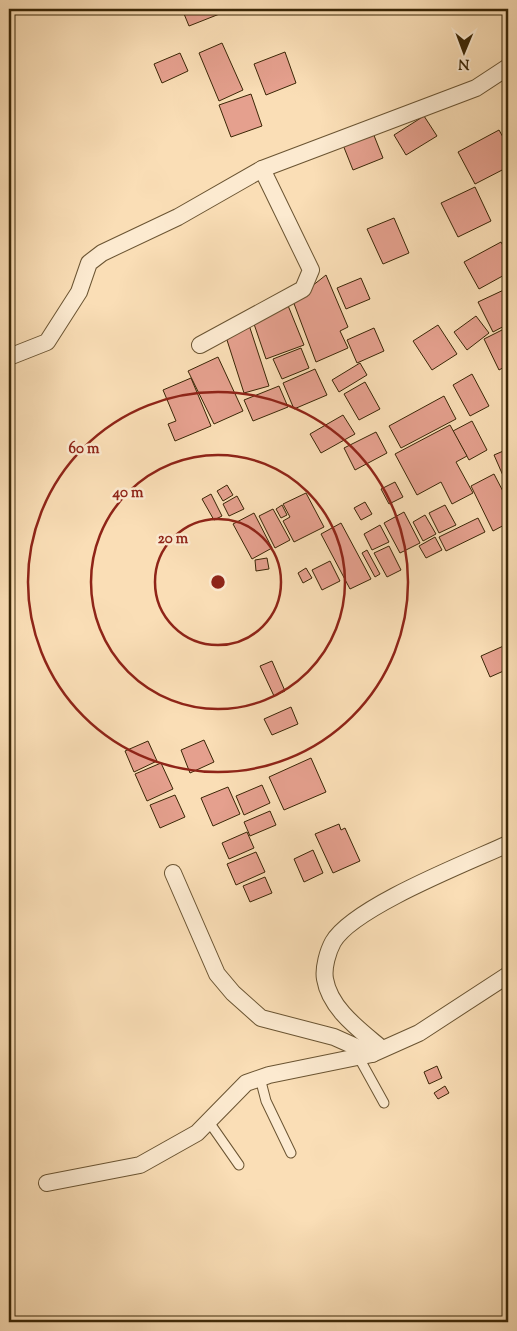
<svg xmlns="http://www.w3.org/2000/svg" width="517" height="1331" font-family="'Sorts Mill Goudy',serif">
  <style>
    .building { fill: #e5a08e; stroke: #3a2606 }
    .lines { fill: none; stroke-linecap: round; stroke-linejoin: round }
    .service-casing { stroke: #6a5432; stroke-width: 11 }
    .minor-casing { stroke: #6a5432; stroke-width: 18 }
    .service { stroke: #fcead0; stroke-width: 9 }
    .minor { stroke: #fcead0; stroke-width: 16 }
    .ring { fill: none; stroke: #8f2418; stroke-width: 2.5 }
    .centre { fill: #8f2418; stroke: #fcead0; stroke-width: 2.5 }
    .ring-label { font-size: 15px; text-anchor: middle; font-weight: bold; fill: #8f2418; stroke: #fcead0; stroke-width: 5; stroke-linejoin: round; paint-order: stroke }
  </style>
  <rect width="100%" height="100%" fill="#fadeb6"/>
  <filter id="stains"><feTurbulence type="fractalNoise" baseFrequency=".004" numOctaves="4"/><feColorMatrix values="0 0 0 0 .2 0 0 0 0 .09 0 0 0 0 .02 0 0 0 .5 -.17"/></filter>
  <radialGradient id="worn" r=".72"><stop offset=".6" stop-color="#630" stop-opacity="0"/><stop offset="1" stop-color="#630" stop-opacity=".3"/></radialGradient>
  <g class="building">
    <polygon points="182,9 220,9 222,13 189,26"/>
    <polygon points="222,43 243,90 219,101 199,53"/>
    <polygon points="285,52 296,83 266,95 254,64"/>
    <polygon points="180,53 188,71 162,83 154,64"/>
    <polygon points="251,94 262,126 231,137 219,105"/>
    <polygon points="424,116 437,136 406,155 394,135"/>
    <polygon points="499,130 508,146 508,167 475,184 458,152"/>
    <polygon points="373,133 383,158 353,170 343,145"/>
    <polygon points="475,187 491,221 458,237 441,203"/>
    <polygon points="394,218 409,253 383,264 367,229"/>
    <polygon points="501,242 508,255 508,262 505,264 508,273 479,289 464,262"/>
    <polygon points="326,275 348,327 340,331 348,348 316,362 293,301"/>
    <polygon points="361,278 370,299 346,309 337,288"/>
    <polygon points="508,288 508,324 493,332 478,302"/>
    <polygon points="287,303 304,345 266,359 254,324"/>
    <polygon points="476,316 489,333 467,350 454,332"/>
    <polygon points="249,325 269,386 244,393 226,337"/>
    <polygon points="438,325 457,354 432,370 413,341"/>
    <polygon points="508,327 508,365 499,370 484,339"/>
    <polygon points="374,328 384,351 357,363 347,340"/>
    <polygon points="301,348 309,368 282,379 273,359"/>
    <polygon points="218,357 243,411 214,424 188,371"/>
    <polygon points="360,363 367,375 339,392 332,380"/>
    <polygon points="315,369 327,395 294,409 283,383"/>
    <polygon points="472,374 489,406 470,416 453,385"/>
    <polygon points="191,378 211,426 175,441 168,424 176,421 163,390"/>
    <polygon points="365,382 380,409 359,420 344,394"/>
    <polygon points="279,386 288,407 253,421 244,400"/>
    <polygon points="444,396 456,419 401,448 389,426"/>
    <polygon points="343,415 355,434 321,453 310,434"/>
    <polygon points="472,421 487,450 469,460 453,431"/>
    <polygon points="450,425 467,456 456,462 473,493 452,504 441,482 417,495 395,454"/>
    <polygon points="376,432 387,453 355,470 344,448"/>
    <polygon points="508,449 508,487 494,455"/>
    <polygon points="494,474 508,501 508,523 493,531 471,486"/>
    <polygon points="395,482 403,497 389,504 381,489"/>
    <polygon points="227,485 233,495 223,501 217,491"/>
    <polygon points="306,493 324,527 294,542 283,521 290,517 283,504"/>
    <polygon points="211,494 222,516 214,520 202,499"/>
    <polygon points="237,496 244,509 229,516 223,504"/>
    <polygon points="365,502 372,514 361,520 354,508"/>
    <polygon points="282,505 287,515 281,518 276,509"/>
    <polygon points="445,505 456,525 439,533 429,513"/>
    <polygon points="273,509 290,540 275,548 259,516"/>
    <polygon points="404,512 420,543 400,553 384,523"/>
    <polygon points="254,513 272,548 252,559 233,524"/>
    <polygon points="425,515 436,534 423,541 413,522"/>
    <polygon points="478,518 485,532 446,551 439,537"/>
    <polygon points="341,523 371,579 350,589 321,534"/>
    <polygon points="380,525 389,542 372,550 364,534"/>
    <polygon points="435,537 442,550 426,558 419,546"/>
    <polygon points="389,546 401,570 387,577 374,553"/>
    <polygon points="367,550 380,574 375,577 362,553"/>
    <polygon points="267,558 269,569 256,571 255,560"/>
    <polygon points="330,561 340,581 322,590 312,570"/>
    <polygon points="306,568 312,578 303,583 298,573"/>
    <polygon points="508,644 508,669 490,677 481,656"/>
    <polygon points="272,661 285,691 274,696 260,666"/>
    <polygon points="291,707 298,724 272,735 264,719"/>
    <polygon points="204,740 214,762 190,773 181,750"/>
    <polygon points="148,741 157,761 134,772 125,751"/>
    <polygon points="311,758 326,792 284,810 269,777"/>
    <polygon points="161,763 173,789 147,801 135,774"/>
    <polygon points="262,785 270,803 244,815 236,796"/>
    <polygon points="228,787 240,814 213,826 201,798"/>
    <polygon points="175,795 185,817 160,828 150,805"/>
    <polygon points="270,811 276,825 250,836 244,822"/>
    <polygon points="339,824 341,830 345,828 360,861 333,873 315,834"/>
    <polygon points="247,832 254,848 229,859 222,843"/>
    <polygon points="313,850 323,873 304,882 294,859"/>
    <polygon points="256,852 265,872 236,885 227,864"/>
    <polygon points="265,877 272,893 250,902 243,886"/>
    <polygon points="437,1066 442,1078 429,1084 424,1072"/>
    <polygon points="445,1086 449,1093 438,1099 434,1093"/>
  </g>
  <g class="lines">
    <defs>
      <g id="service">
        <polyline points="358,1056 384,1103"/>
        <polyline points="260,1078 266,1101 291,1153"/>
        <polyline points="209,1122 239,1165"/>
      </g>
      <g id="minor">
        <polyline points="200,345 303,289 311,270 262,169"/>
        <polyline points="9,357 47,342 79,292 89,263 102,253 178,217 262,169 476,88 508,67"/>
        <polyline points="173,873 217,974 233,993 261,1018 334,1037 372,1054 419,1033 508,975"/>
        <path d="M381 1048C360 1030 330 1009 325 979 323 968 328 951 333 942 353 907 469 862 508 844"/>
        <polyline points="47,1183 140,1165 197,1133 246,1083 269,1075 372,1054"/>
      </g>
    </defs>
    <use href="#service" class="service-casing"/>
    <use href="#minor" class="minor-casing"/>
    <use href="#service" class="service"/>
    <use href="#minor" class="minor"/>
  </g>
  <g class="ring">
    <circle cx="218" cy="582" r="63"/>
    <circle cx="218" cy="582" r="127"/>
    <circle cx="218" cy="582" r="190"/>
  </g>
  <circle cx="218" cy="582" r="8" class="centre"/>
  <g class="ring-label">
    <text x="84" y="453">60 m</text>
    <text x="128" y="497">40 m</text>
    <text x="173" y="543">20 m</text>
  </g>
  <rect width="517" height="1331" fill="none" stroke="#fadeb6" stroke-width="30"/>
  <rect x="10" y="10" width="497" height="1311" fill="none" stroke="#3a2606" stroke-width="2.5"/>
  <rect x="15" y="15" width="487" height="1301" fill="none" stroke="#3a2606"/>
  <g transform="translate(464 52) rotate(181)" stroke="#fcead0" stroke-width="4" paint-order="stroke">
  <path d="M0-4L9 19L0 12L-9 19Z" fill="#3a2606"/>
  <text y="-8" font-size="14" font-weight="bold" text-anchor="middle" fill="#3a2606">N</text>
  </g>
  <rect width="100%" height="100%" filter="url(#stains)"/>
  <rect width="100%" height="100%" fill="url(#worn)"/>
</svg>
